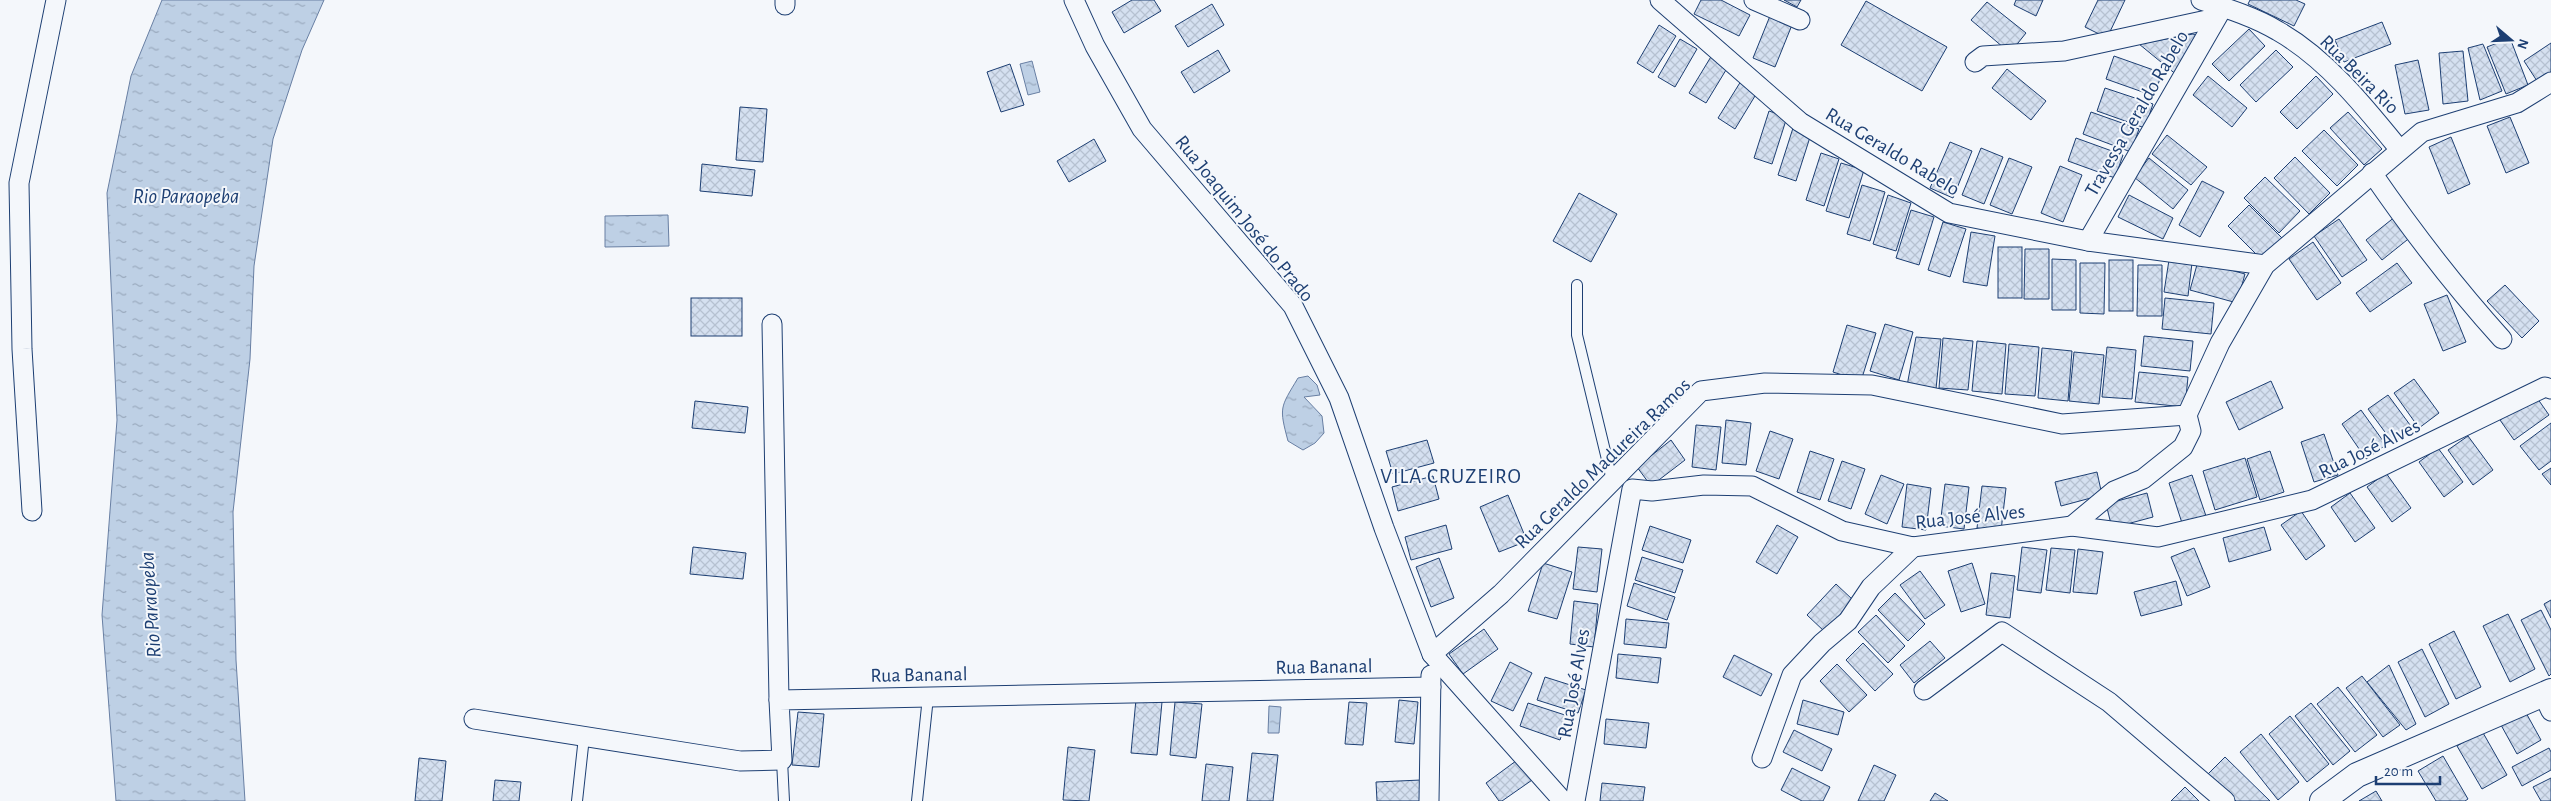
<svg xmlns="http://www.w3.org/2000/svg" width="2551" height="801" font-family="'Alegreya Sans',sans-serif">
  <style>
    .water { fill: url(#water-ripples); stroke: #687fa3 }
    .building { fill: url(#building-cross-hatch); stroke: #1d3f73 }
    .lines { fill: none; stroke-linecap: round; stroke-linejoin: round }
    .service-casing { stroke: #1d3f73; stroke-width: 12 }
    .minor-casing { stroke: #1d3f73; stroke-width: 21 }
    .tertiary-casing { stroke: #1d3f73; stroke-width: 26 }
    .service { stroke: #f4f7fb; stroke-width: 10 }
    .minor { stroke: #f4f7fb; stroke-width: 19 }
    .tertiary { stroke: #f4f7fb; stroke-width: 24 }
    .labels { text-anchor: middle; stroke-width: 4; stroke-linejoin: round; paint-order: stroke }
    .street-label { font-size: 20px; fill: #1d3f73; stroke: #f4f7fb }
    .water-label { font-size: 21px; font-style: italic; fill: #1d3f73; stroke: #f4f7fb }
    .neighbourhood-label { font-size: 21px; letter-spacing: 1px; fill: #1d3f73; stroke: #f4f7fb }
  </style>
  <defs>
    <pattern id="water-ripples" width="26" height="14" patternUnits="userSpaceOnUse" patternTransform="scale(1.25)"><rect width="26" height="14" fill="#bed0e5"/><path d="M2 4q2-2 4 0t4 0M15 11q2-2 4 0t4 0" fill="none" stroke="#9aaabe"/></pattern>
    <pattern id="building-cross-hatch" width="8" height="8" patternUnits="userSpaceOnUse" patternTransform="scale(1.25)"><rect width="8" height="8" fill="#d5e0f0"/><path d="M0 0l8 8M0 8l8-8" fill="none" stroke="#b6c1d1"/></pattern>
  </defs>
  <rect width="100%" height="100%" fill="#f4f7fb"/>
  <g class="water">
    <polygon points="162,0 324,0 302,50 273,139 254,266 250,359 233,512 236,660 245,801 116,801 102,615 117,420 107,193 131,76"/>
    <polygon points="1032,61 1040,92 1028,95 1020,64"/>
    <polygon points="668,215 669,246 605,247 605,216"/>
    <path d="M1308 376 1317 385 1320 395 1304 397 1322 416 1324 433 1315 443 1303 450 1288 441C1279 407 1280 408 1298 378Z"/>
    <polygon points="1269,706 1281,707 1279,733 1268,733"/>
  </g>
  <g class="building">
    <polygon points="1132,0 1154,0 1161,11 1124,33 1112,12"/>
    <polygon points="1701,0 1721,0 1750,15 1739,36 1694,14"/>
    <polygon points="1784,0 1801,0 1797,7"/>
    <polygon points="2016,0 2043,0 2036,16 2014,5"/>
    <polygon points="2098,0 2125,0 2107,38 2085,27"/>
    <polygon points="2250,0 2296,0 2305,4 2294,26 2248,4"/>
    <polygon points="1866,1 1947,47 1922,91 1841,45"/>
    <polygon points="1987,2 2026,33 2010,53 1971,20"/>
    <polygon points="1212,4 1224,25 1188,47 1175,26"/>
    <polygon points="1772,11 1794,20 1775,67 1753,58"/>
    <polygon points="2382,22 2391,44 2344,62 2335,40"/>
    <polygon points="1659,25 1676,36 1653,73 1637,63"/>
    <polygon points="2249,29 2265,46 2229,81 2212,64"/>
    <polygon points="2193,34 2200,37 2178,76 2139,44"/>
    <polygon points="2510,38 2528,85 2506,94 2487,47"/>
    <polygon points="1680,39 1697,49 1675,87 1658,77"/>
    <polygon points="2551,43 2551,72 2537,81 2524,61"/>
    <polygon points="2483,44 2502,91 2480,100 2468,48"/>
    <polygon points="1218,50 1230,71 1194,93 1181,72"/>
    <polygon points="2276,50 2293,67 2256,102 2240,85"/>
    <polygon points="2463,51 2468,101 2443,104 2439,53"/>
    <polygon points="1712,55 1729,65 1706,103 1689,93"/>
    <polygon points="2114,56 2162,73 2154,96 2106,79"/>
    <polygon points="2418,60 2429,110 2405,114 2395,65"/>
    <polygon points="1010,64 1024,105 1001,112 987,72"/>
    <polygon points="2007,69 2046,101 2031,120 1992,88"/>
    <polygon points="2208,76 2247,108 2232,127 2193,95"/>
    <polygon points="2316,76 2333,94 2297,129 2280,112"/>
    <polygon points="1741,81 1758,91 1735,129 1718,118"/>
    <polygon points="2105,88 2153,104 2145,128 2097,111"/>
    <polygon points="740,107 767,109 763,162 736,160"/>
    <polygon points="1769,111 1787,117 1772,164 1754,158"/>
    <polygon points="2091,112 2139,129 2131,152 2083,134"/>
    <polygon points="2348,112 2382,149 2364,165 2330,128"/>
    <polygon points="2510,117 2529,163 2506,173 2487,126"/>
    <polygon points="1793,128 1811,134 1796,181 1778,175"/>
    <polygon points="2324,130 2358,165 2337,186 2302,151"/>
    <polygon points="2167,135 2207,167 2191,185 2152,154"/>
    <polygon points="2451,137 2470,184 2448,194 2429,147"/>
    <polygon points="2076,138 2123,155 2115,178 2068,161"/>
    <polygon points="1094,139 1106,161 1069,182 1057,161"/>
    <polygon points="1950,142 1972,151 1953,198 1930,188"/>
    <polygon points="1981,148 2003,157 1984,204 1962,195"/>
    <polygon points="1821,153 1839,159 1824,206 1806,200"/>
    <polygon points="2295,157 2330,193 2309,214 2274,178"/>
    <polygon points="2009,158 2032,167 2012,214 1990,205"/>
    <polygon points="2149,158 2188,190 2173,209 2134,177"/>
    <polygon points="1841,163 1864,170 1849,218 1826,211"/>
    <polygon points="702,164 755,170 752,196 700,191"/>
    <polygon points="2060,166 2082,175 2063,222 2041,213"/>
    <polygon points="2265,177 2300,211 2279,233 2244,198"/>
    <polygon points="2202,181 2224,192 2200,237 2179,225"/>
    <polygon points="1862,185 1885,192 1870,241 1847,234"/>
    <polygon points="1579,193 1617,214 1591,262 1553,241"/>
    <polygon points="1888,195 1911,203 1896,251 1873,244"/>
    <polygon points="2129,195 2173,218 2163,239 2118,217"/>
    <polygon points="2249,205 2284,240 2263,261 2228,226"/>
    <polygon points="1911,210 1934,217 1919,265 1896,258"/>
    <polygon points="2396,216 2412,236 2382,260 2366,240"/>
    <polygon points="2339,219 2367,260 2342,277 2314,236"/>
    <polygon points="1943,222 1966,229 1950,277 1928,270"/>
    <polygon points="1971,232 1995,236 1987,286 1963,282"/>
    <polygon points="2313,242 2341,283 2317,300 2289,259"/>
    <rect x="1998" y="247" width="24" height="51"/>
    <polygon points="2025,249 2049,249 2049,299 2024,299"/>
    <polygon points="2052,259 2076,260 2076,310 2052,310"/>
    <rect x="2109" y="260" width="24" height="51"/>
    <polygon points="2169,260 2192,263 2188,296 2164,292"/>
    <polygon points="2198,261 2245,274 2237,303 2190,290"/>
    <polygon points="2080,263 2105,263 2104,314 2080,313"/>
    <polygon points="2397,263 2412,283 2370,312 2356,293"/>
    <polygon points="2138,265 2162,265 2162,316 2137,316"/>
    <polygon points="2505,285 2539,321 2522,338 2487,301"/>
    <polygon points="2447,295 2466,342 2443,351 2424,304"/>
    <rect x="691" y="298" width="51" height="38"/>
    <polygon points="2165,298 2214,303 2211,334 2162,329"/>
    <polygon points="1885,324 1913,332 1899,380 1870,371"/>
    <polygon points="1847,325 1876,333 1861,381 1833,372"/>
    <polygon points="2144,336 2193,341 2190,371 2141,366"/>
    <polygon points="1916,337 1941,339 1936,389 1907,386"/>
    <polygon points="1943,338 1973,341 1968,390 1939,388"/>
    <polygon points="1977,341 2006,344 2002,394 1972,391"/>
    <polygon points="2009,344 2039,347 2035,396 2005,394"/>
    <polygon points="2107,347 2136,350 2132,399 2102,397"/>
    <polygon points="2042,348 2072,351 2068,401 2038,398"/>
    <polygon points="2074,352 2104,355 2099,404 2069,401"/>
    <polygon points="2139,372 2188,377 2185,407 2135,402"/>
    <polygon points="2414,379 2439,413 2419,428 2394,393"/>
    <polygon points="2271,381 2283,408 2239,430 2226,402"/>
    <polygon points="2388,395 2413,429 2393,443 2368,409"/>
    <polygon points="2535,395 2549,415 2514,440 2500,420"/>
    <polygon points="695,401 748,407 745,433 692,428"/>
    <polygon points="2361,410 2386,445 2366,459 2342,424"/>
    <polygon points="1726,420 1751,423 1746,465 1722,463"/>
    <polygon points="2551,423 2551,461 2539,470 2520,446"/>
    <polygon points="1696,425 1721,427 1716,470 1692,467"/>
    <polygon points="1770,431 1793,439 1779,479 1756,471"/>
    <polygon points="2324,434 2338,475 2314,482 2301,442"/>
    <polygon points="2468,436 2493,470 2473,485 2448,450"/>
    <polygon points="1427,440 1434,463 1393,474 1386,451"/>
    <polygon points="1671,440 1685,460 1651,486 1637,467"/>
    <polygon points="2438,448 2463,482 2444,497 2419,462"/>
    <polygon points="1810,451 1834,459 1820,500 1797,492"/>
    <polygon points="2270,451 2284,492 2260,500 2247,459"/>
    <polygon points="2245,458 2257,497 2215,510 2203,471"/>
    <polygon points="1842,461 1865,469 1851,509 1828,501"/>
    <polygon points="2551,468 2551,485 2542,474"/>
    <polygon points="2097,472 2102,495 2061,506 2055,482"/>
    <polygon points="2386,473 2411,508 2392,522 2367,487"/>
    <polygon points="1881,475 1904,484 1887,524 1865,514"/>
    <polygon points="2192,475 2206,516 2182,523 2169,483"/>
    <polygon points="1433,476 1439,499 1398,511 1392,487"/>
    <polygon points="1907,484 1931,488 1926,530 1902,527"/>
    <polygon points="1945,484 1969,487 1964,529 1940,526"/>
    <polygon points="1982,486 2006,488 2001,531 1977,528"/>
    <polygon points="2147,493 2153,517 2112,528 2106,504"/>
    <polygon points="2350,493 2375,528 2355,542 2331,507"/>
    <polygon points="1508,495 1527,541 1499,552 1480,507"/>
    <polygon points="2301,511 2325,546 2306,560 2281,525"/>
    <polygon points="1446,525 1452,549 1411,560 1405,537"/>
    <polygon points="1777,525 1798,537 1777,574 1756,562"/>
    <polygon points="1650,526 1691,540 1683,563 1642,550"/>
    <polygon points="2264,527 2271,550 2229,562 2223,538"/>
    <polygon points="693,547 746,553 743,579 690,574"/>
    <polygon points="1578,547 1602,549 1597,592 1573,589"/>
    <polygon points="2022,547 2047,550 2041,593 2017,590"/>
    <polygon points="2051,548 2075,550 2070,593 2046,590"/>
    <polygon points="2194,548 2210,587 2187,596 2171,557"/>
    <polygon points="2078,549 2103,552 2097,594 2073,592"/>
    <polygon points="1642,557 1683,570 1675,593 1635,580"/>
    <polygon points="1439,558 1454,598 1431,607 1416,567"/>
    <polygon points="1543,563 1572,572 1557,619 1528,611"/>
    <polygon points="1972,563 1985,604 1961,612 1948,571"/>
    <polygon points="1920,571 1945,605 1925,619 1900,585"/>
    <polygon points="1991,573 2015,576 2010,618 1986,615"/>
    <polygon points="2176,581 2182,605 2141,616 2134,592"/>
    <polygon points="1634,583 1675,597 1667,620 1627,606"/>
    <polygon points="1836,584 1853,600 1825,632 1807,615"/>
    <polygon points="1895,593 1925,624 1908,641 1878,610"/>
    <polygon points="2551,600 2551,618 2544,604"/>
    <polygon points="1574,601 1598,604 1594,647 1570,644"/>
    <polygon points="2541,610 2551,630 2551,674 2549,676 2521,620"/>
    <polygon points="2508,614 2535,669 2510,682 2483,626"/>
    <polygon points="1876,615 1905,646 1888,663 1858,632"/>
    <polygon points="1626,619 1669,623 1666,648 1624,644"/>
    <polygon points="1484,629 1498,649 1463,674 1449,654"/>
    <polygon points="2454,631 2481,687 2456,699 2429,644"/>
    <polygon points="1930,641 1945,658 1914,683 1900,665"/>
    <polygon points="1863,643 1893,674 1875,691 1846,660"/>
    <polygon points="2422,649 2449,704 2425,717 2398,662"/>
    <polygon points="1618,654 1661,658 1658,683 1616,678"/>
    <polygon points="1734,655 1772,674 1761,696 1723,677"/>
    <polygon points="1510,662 1532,673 1513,711 1491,701"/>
    <polygon points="1837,664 1867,695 1849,712 1820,681"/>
    <polygon points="2389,665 2416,724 2406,730 2367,682"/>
    <polygon points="2362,676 2400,725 2383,737 2346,688"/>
    <polygon points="1545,677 1586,690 1578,713 1537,700"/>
    <polygon points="2338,687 2377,735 2355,752 2317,704"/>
    <polygon points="1136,699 1162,702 1157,755 1131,753"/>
    <polygon points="1399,700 1418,702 1414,744 1395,742"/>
    <polygon points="1803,700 1844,712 1838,735 1797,724"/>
    <polygon points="1175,702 1202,704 1196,758 1170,755"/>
    <polygon points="1349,702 1367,703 1363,745 1345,744"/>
    <polygon points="1528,703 1568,716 1560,740 1520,726"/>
    <polygon points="2311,703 2350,751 2333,765 2295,716"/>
    <polygon points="2525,711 2541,740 2517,754 2501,725"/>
    <polygon points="798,712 824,714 819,767 792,765"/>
    <polygon points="2290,716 2329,764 2307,782 2269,734"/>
    <polygon points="1606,719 1649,723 1646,748 1604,744"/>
    <polygon points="1794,730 1832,749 1822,771 1783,752"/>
    <polygon points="2482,731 2507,775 2482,789 2457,746"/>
    <polygon points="2261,734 2299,782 2278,800 2240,752"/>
    <polygon points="1068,747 1095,750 1089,801 1063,800"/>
    <polygon points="2549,748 2551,752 2551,770 2522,786 2512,767"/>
    <polygon points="1252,753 1278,755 1273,801 1247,801"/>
    <polygon points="2443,756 2468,799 2465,801 2436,801 2418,771"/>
    <polygon points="2225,757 2270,801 2236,801 2208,774"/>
    <polygon points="419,758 446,761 442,801 415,801"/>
    <polygon points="1520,758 1535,778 1502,801 1499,801 1486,783"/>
    <polygon points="1206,764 1233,767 1229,801 1202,801"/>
    <polygon points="1874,765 1896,775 1884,801 1858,801"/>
    <polygon points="1792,768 1830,787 1823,801 1802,801 1781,790"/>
    <polygon points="2551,778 2551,801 2541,801 2533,787"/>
    <polygon points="495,780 521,782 519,801 493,801"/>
    <polygon points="1421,780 1421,801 1377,801 1376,782"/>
    <polygon points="1602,783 1645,787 1643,801 1600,801"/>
    <polygon points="2185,787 2199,801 2171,801"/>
    <polygon points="2376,791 2382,801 2359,801"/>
    <polygon points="1935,793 1948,801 1930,801"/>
  </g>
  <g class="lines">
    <defs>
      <g id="service">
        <polyline points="1577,285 1577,335 1612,480"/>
        <polyline points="782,760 784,801"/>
        <polyline points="577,801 584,737"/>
        <polyline points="917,801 928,697"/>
      </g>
      <g id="minor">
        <polyline points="1074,0 1095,46 1142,129 1293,306 1339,398 1384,528 1432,654 1563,801"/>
        <polyline points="1660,0 1800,122 1949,213 2088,241 2265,265"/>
        <polyline points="1754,0 1800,20"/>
        <path d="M2201 0C2226 8 2255 17 2278 31 2327 59 2365 107 2400 150"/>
        <polyline points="785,5 785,0"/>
        <polyline points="1975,62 1983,56 2064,51 2216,18"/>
        <path d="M2372 173C2412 231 2455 287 2502 339"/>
        <polyline points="2088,241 2223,7"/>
        <polyline points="772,324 779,700"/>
        <polyline points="32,511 22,349 19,183 56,0"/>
        <polyline points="2072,526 2114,491 2143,479 2183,447 2191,431 2187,415"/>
        <polyline points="1432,654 1501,594 1701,391 1765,383 1872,385 2062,424 2187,415 2220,343 2265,265 2422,132 2517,103 2551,82"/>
        <polyline points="1924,690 2002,632 2109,702 2225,801"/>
        <polyline points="2543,694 2551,711"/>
        <polyline points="474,719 740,761 782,760 779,700 1431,687"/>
        <polyline points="1762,758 1792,675 1822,643 1848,621 1871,587 1913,547"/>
        <polyline points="1429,801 1431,675"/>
        <polyline points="1575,801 1632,489 1652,491 1704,485 1752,486 1842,531 1913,547 2072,526 2158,537 2312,500 2545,387 2551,389"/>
      </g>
      <polyline id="tertiary" points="2322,801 2357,775 2551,691"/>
    </defs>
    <use href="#service" class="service-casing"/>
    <use href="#minor" class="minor-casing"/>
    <use href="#tertiary" class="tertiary-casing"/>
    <use href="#service" class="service"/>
    <use href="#minor" class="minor"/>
    <use href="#tertiary" class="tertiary"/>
  </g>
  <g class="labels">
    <g class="street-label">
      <text transform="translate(2360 74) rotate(45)" y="7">Rua Beira Rio</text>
      <text transform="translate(2136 113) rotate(-60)" y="7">Travessa Geraldo Rabelo</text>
      <text transform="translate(1893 151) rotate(31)" y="7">Rua Geraldo Rabelo</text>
      <text transform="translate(1245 218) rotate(51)" y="7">Rua Joaquim José do Prado</text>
      <text transform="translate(2369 448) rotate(-26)" y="7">Rua José Alves</text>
      <text transform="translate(1602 463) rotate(-44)" y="7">Rua Geraldo Madureira Ramos</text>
      <text transform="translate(1970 516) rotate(-6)" y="7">Rua José Alves</text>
      <text transform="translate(1324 666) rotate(-1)" y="7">Rua Bananal</text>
      <text transform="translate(919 674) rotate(-1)" y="7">Rua Bananal</text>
      <text transform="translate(1573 683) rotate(-80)" y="7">Rua José Alves</text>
    </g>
    <g class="water-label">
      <text x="186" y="203">Rio Paraopeba</text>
      <text transform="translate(150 605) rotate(-94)" y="7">Rio Paraopeba</text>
    </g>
    <g class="neighbourhood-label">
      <text x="1451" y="483">VILA CRUZEIRO</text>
    </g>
  </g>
  <g transform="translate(2511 40) rotate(109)" stroke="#f4f7fb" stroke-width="4" paint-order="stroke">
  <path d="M0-4L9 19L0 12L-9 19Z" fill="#1d3f73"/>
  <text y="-8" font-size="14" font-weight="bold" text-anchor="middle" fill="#1d3f73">N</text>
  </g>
  <path d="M2376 776v8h64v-8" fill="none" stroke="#1d3f73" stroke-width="2.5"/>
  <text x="2384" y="776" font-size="15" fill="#1d3f73" stroke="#f4f7fb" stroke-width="4" paint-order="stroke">20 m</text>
</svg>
